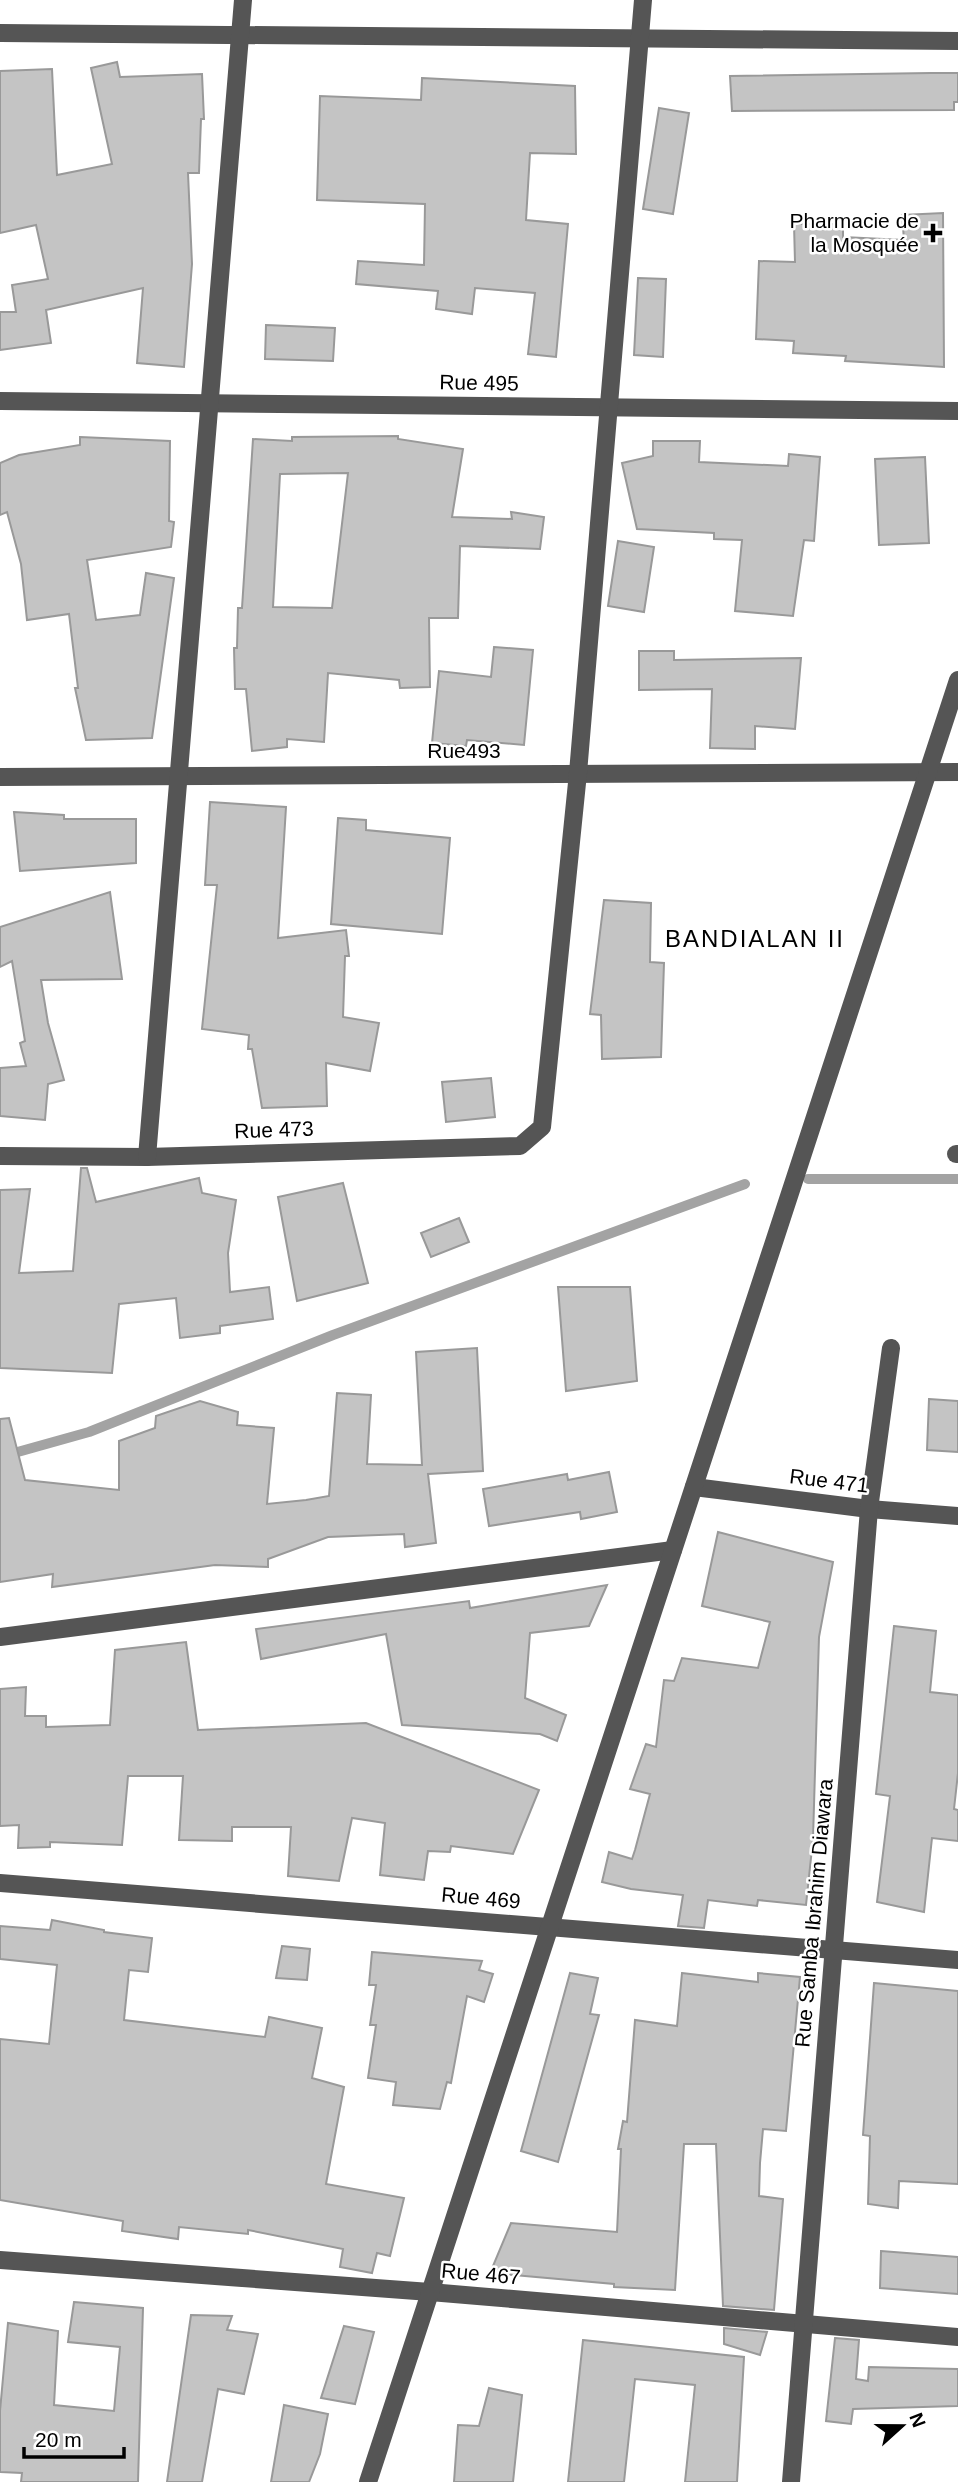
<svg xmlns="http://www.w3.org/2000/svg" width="958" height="2482" font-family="Arial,sans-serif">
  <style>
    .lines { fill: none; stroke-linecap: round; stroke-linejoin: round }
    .stream { stroke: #a3a3a3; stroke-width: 10 }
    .building { fill: #c4c4c4; stroke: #999; stroke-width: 2; fill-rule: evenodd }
    .minor { stroke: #555; stroke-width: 18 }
    .poi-dot { fill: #000; stroke: #fff; stroke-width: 2.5 }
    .labels { text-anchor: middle; stroke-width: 5; stroke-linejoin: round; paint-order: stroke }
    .poi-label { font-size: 21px; fill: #000; stroke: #fff; text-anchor: end }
    .street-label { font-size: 21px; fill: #000; stroke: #fff }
    .quarter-label { font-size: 24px; letter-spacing: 2px; fill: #000; stroke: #fff }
  </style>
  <rect width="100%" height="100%" fill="#fff"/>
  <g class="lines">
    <g class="stream">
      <polyline points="808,1179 958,1179"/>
      <polyline points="0,1457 89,1432 333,1335 745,1184"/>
    </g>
  </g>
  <g class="building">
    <polygon points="117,62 120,77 202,74 204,119 201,119 199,173 188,173 192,264 184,367 137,363 143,288 46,310 51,343 0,350 0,312 16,312 12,285 48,279 36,225 0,233 0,71 52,69 57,175 112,164 91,68"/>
    <polygon points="931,73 958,73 958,102 954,102 954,110 732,111 730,76"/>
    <polygon points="422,78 575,86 576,154 530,153 526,220 568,224 556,357 528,354 535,293 475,288 472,314 436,309 438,291 356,284 358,261 424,265 425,204 317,200 320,96 421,100"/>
    <polygon points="659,108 689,113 673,214 643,209"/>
    <polygon points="943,213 944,367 845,361 846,356 793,353 794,341 756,339 759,261 795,262 794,224 843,224 843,237 904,240 902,215"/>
    <polygon points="638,278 666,279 663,357 634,355"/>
    <polygon points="266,325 335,328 333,361 265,359"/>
    <path d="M398 436V439L463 449 452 517 512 519 511 512 544 517 540 549 460 546 458 618H429L430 687 400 688 399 680 328 673 324 742 287 739V747L252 751 246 689H235L234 648H237L238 608H242L253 439 292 441V437ZM348 473 332 608 273 607 280 474Z"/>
    <polygon points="80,437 170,441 169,521 174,522 171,547 87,560 96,620 140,615 146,573 174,578 152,738 86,740 75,688 78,688 69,614 27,620 21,564 7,512 0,515 0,463 19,455 80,445"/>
    <polygon points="653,441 700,441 699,462 788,466 789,454 820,457 814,541 804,540 793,616 735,611 742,540 714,539 714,533 637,529 622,463 653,456"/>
    <polygon points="925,457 929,543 879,545 875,459"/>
    <polygon points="618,541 654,547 644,612 608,606"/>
    <polygon points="494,647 533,650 524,745 467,740 466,746 432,743 439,671 491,677"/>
    <polygon points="639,651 674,651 674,660 801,658 795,729 755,726 755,749 710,748 712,689 639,690"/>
    <polygon points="210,802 286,807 278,938 346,930 349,956 345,956 343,1017 379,1023 370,1071 326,1063 327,1106 262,1108 252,1049 248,1049 249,1035 202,1029 217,885 205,885"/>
    <polygon points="14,812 64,815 64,819 136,819 136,863 20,871"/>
    <polygon points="338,818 366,820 366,830 450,838 442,934 331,924"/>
    <polygon points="110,892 122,979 41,980 48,1023 64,1080 48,1084 45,1120 0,1116 0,1068 26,1066 20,1043 25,1041 12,961 0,967 0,927"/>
    <polygon points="604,900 651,903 650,962 664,963 661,1057 602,1059 601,1015 590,1014"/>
    <polygon points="491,1078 495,1117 446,1122 442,1082"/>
    <polygon points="81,1168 87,1168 96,1202 199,1178 202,1193 236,1200 228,1253 230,1292 269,1287 273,1319 220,1326 220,1333 180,1338 176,1298 119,1304 112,1373 0,1368 0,1190 30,1189 19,1273 73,1271"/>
    <polygon points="343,1183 368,1283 297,1301 278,1197"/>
    <polygon points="459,1218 469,1242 431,1257 421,1233"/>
    <polygon points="558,1287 630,1287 637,1381 566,1391"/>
    <polygon points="477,1348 483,1471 428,1474 436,1543 405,1547 404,1534 328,1537 268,1559 268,1567 215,1565 52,1587 53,1574 0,1582 0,1419 9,1418 25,1480 119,1490 119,1441 155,1428 156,1416 200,1401 238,1412 237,1425 274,1428 267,1504 306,1500 329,1496 337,1393 371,1395 367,1464 422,1465 416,1352"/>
    <polygon points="929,1399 958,1401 958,1452 927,1450"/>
    <polygon points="609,1472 617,1512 581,1519 580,1512 489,1526 483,1489 567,1474 568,1480"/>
    <polygon points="718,1532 833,1562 819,1637 813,1839 806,1905 758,1900 757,1906 708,1900 704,1928 678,1926 683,1895 631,1889 602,1882 609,1852 632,1859 635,1850 650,1794 630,1789 646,1744 656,1747 664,1680 674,1681 682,1658 758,1668 770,1622 702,1606"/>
    <polygon points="607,1585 589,1626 530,1633 525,1698 566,1715 557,1741 540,1734 402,1725 386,1634 261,1659 256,1629 469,1601 470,1608"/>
    <polygon points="894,1626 936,1631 930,1692 958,1695 958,1773 954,1809 958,1810 958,1841 932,1838 924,1912 877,1902 890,1796 876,1794"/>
    <polygon points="186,1642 198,1730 366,1723 539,1790 513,1854 451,1846 450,1852 428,1851 424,1880 380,1875 385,1823 352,1818 339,1881 288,1876 291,1827 232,1827 232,1841 179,1840 183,1776 128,1776 122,1845 50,1842 50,1847 18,1848 19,1825 0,1826 0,1689 26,1687 25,1716 46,1716 46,1727 110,1725 115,1650"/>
    <polygon points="52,1920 104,1930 104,1932 152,1938 148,1972 129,1970 124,2020 265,2037 269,2017 322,2028 312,2078 344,2087 326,2184 404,2198 390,2256 377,2253 372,2273 340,2267 343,2249 248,2230 248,2234 179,2227 178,2239 122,2231 123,2221 0,2200 0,2039 49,2044 57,1965 0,1959 0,1926 50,1930"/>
    <polygon points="282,1946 310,1949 307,1980 276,1978"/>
    <polygon points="372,1952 482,1961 479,1970 493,1974 484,2002 467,1996 451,2083 447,2082 440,2109 393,2105 396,2082 368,2078 376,2025 370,2025 376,1985 369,1985"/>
    <polygon points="570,1973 598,1978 590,2014 599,2015 558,2162 521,2151"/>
    <polygon points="682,1973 758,1982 758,1973 800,1977 786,2131 763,2129 760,2163 759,2196 783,2199 774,2310 723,2306 716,2144 684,2144 675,2290 614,2287 614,2284 490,2273 511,2223 617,2232 621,2149 618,2149 623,2121 627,2122 635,2020 677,2026"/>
    <polygon points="874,1983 958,1991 958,2184 899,2181 898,2208 868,2204 870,2136 863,2135"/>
    <polygon points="881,2251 958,2257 958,2294 880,2288"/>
    <polygon points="74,2302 143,2308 138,2482 21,2482 22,2473 0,2472 0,2411 8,2323 58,2331 54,2405 114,2411 120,2347 68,2342"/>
    <polygon points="191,2315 232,2316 227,2330 258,2334 244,2394 218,2389 202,2482 167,2482"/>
    <polygon points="344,2326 374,2332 355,2404 321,2398"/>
    <polygon points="724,2328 767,2332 760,2355 724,2344"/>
    <polygon points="835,2338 859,2340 856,2379 868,2381 869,2367 958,2369 958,2406 853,2409 851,2424 826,2421"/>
    <polygon points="583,2340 744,2357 737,2482 685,2482 695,2385 635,2379 624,2482 568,2482"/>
    <polygon points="489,2388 522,2395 513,2482 454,2482 458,2425 479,2426"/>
    <polygon points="284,2405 328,2414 320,2454 309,2482 271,2482"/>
  </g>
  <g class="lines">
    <g class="minor">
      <polyline points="0,33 958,41"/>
      <polyline points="0,401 958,411"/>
      <polyline points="0,777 958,772"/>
      <polyline points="956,1154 958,1154"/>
      <polyline points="0,1156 147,1157 520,1146 542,1127 578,773 643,0"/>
      <polyline points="147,1157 243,0"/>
      <polyline points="694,1487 869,1509 958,1516"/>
      <polyline points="0,1637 673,1550"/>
      <polyline points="0,1883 958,1960"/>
      <polyline points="0,2260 430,2292 958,2337"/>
      <polyline points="368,2482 958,680"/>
      <polyline points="791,2482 869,1509 891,1348"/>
    </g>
  </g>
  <path class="poi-dot" d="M929.5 222.5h7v7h7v7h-7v7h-7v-7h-7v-7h7z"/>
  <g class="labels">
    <g class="poi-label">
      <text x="919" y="228">Pharmacie de<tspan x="919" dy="24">la Mosquée</tspan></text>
    </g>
    <g class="street-label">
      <text transform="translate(479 383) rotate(1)" y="7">Rue 495</text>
      <text x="464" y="758">Rue493</text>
      <text transform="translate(274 1130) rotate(-2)" y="7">Rue 473</text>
      <text transform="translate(829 1481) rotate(7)" y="7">Rue 471</text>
      <text transform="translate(481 1898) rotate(5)" y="7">Rue 469</text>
      <text transform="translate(814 1913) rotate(-85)" y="7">Rue Samba Ibrahim Diawara</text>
      <text transform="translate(481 2274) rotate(5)" y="7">Rue 467</text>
    </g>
    <g class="quarter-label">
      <text x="755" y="947">BANDIALAN II</text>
    </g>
  </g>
  <g transform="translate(902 2426) rotate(69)" stroke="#ffffff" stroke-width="5" paint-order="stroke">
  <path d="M0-5L12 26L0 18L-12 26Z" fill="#000000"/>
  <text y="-10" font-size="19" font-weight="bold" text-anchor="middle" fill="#000000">N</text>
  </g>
  <path d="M24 2447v10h100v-10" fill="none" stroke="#000000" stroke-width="3.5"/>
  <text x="35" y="2447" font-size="21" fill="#000000" stroke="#ffffff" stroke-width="5" paint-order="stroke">20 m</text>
</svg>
